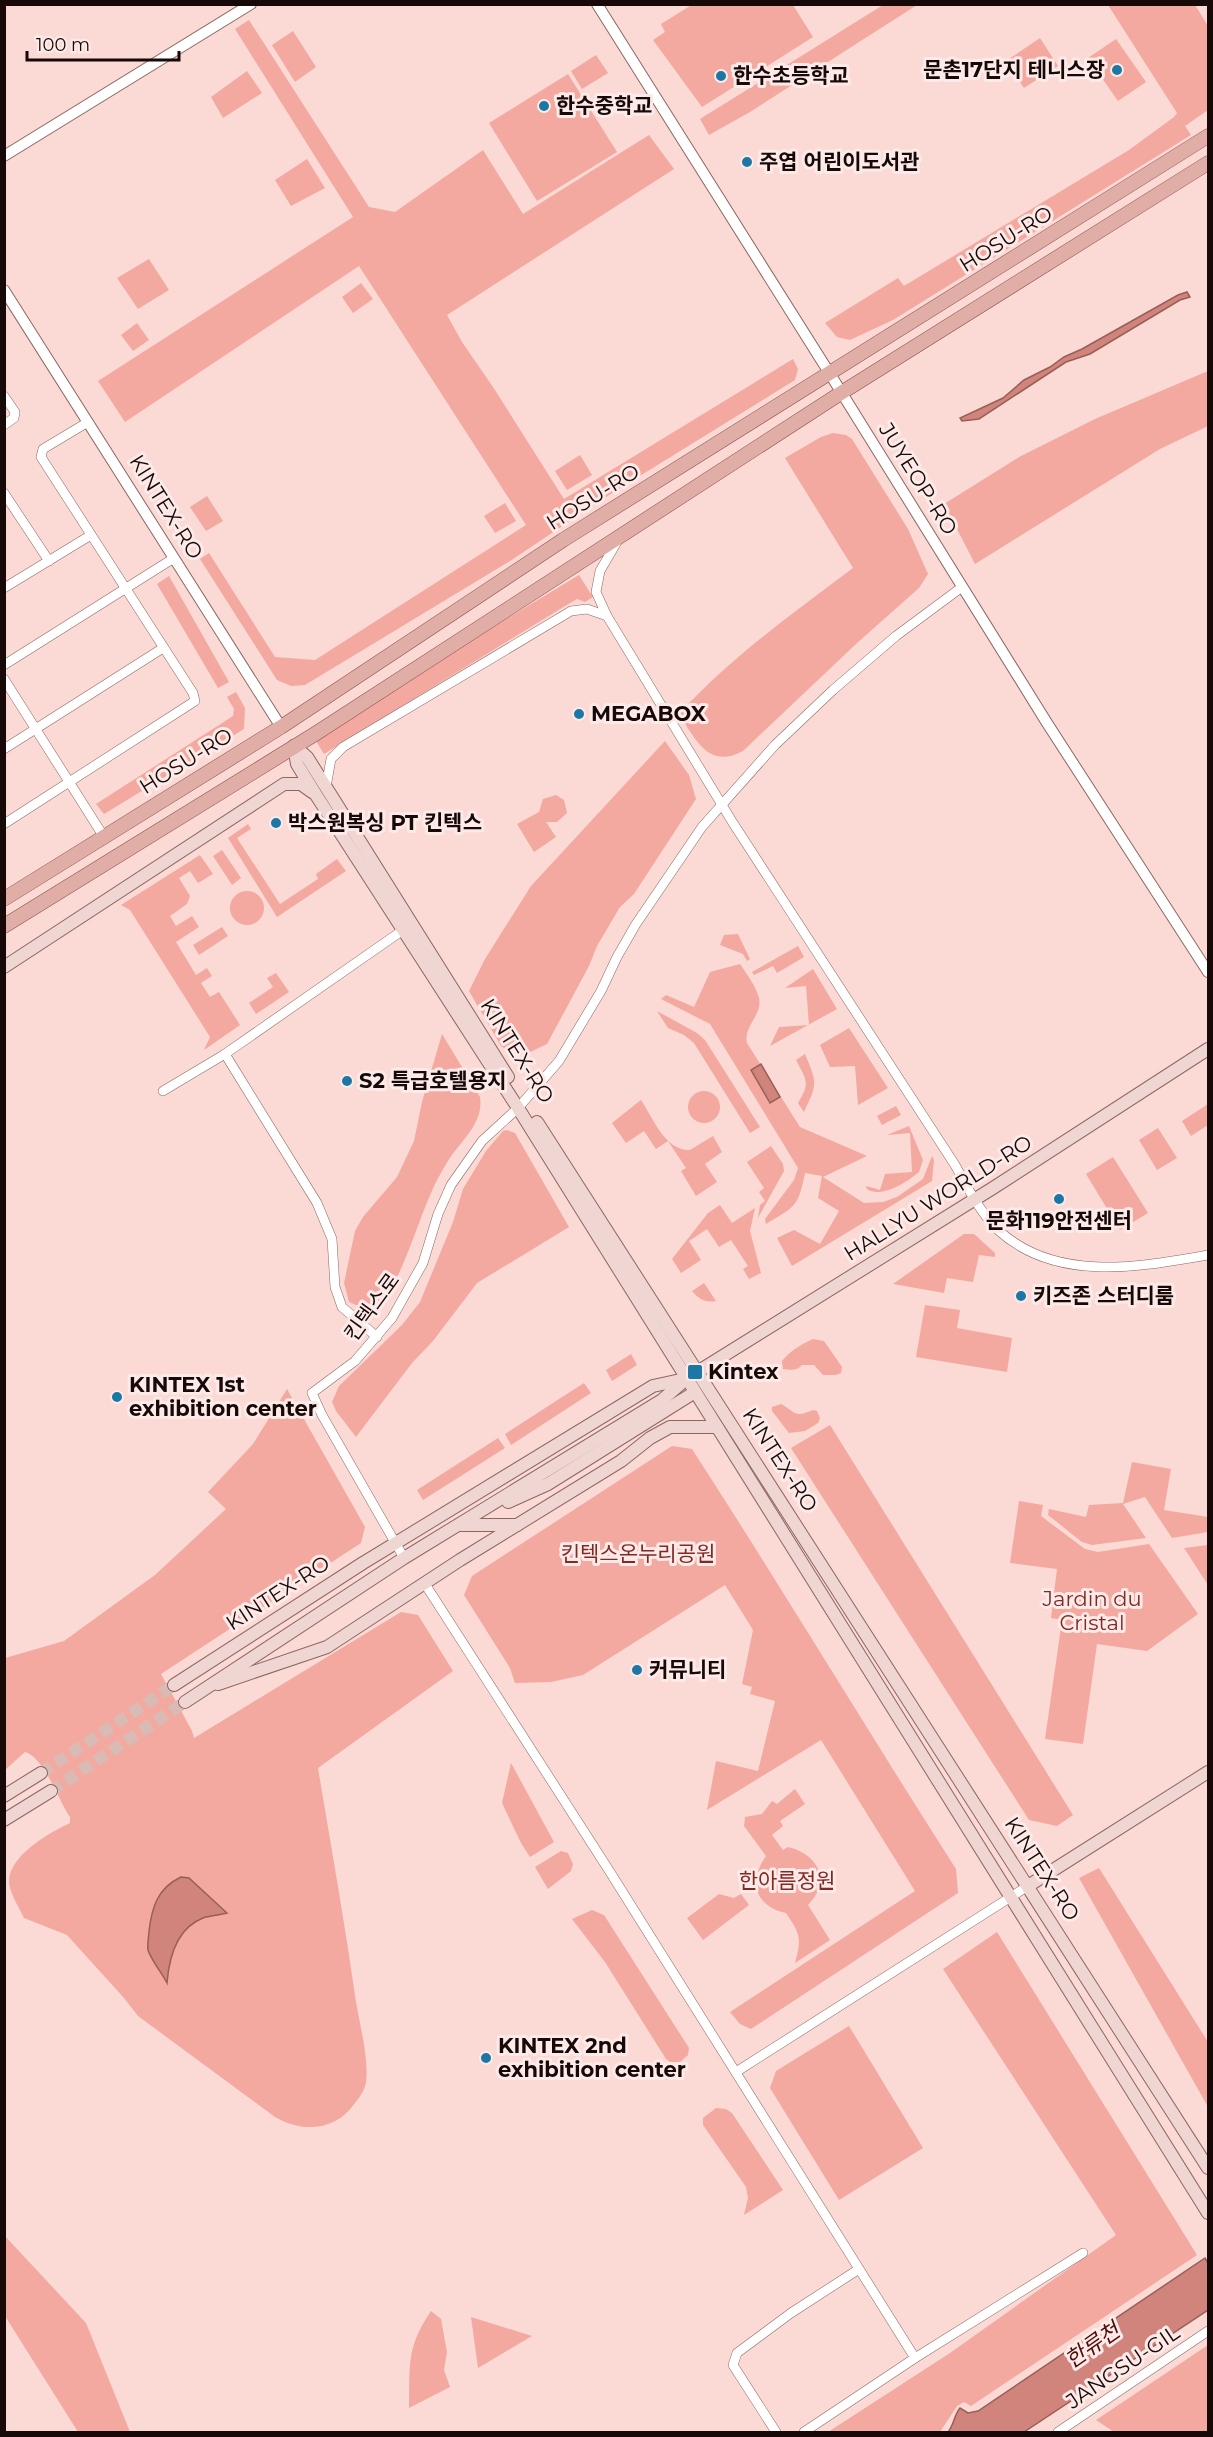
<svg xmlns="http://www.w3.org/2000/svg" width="1213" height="2437" font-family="Montserrat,'Noto Sans KR',sans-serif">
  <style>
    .green { fill: #f3a9a0 }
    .water { fill: #d0847b; stroke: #985f58; stroke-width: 1.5 }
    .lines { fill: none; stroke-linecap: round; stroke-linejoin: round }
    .secondary-tunnel { stroke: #d9bab5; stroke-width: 12; stroke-dasharray: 12 6; stroke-linecap: butt }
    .minor-casing { stroke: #8c6762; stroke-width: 10 }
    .tertiary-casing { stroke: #8c6762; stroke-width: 12 }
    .secondary-casing { stroke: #8c6762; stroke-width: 14 }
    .primary-casing { stroke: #8d504a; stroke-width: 15 }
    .minor { stroke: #fff; stroke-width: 9 }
    .tertiary { stroke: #fff; stroke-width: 10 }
    .secondary { stroke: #f0d6d3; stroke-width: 12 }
    .primary { stroke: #e0ada7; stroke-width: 14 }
    .poi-dot { fill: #1c77a5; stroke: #fceae8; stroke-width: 2 }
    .labels { text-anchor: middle; stroke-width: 6; stroke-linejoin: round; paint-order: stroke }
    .poi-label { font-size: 21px; font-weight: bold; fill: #170908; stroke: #fceae8; text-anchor: start }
    .street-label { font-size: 21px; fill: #170908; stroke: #fceae8 }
    .park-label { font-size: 21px; fill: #832924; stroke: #fceae8 }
    .water-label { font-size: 22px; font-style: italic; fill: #500b0a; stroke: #fceae8 }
  </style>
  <rect width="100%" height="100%" fill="#fbd9d4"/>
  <g class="green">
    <polygon points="693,4 793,5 813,37 702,107 653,40 665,32 661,24"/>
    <polygon points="883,5 917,5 750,112 709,135 700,119"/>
    <polygon points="1108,5 1195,5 1208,26 1208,110 1185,126 1191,135 893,320 850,340 837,337 825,323 898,278 904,286 1129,150 1174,117 1177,113"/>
    <polygon points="249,20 369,207 395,212 483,150 523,214 649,135 674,169 447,315 462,342 493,387 564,499 793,359 798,369 795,380 609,495 510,561 305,685 291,686 277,680 200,559 209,553 275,657 315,660 526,525 359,266 125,422 98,381 353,217 235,29"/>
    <polygon points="293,31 316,67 295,82 272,45"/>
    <polygon points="1040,38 1058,66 1024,88 1006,61"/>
    <polygon points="1116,39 1146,82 1118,101 1088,58"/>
    <polygon points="596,55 608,73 582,89 571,71"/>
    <polygon points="247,71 262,93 223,118 211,97"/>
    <polygon points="568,74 617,152 537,201 489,123"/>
    <polygon points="307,159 325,188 291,206 275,180"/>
    <polygon points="149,259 169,290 138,309 117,278"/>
    <polygon points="361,283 373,299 353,313 342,297"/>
    <polygon points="137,323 149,340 133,351 121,335"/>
    <polygon points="1208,371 1208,426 1160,449 975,564 944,504 1021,456 1095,419"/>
    <path d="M833 433 846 435 852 439 908 529 928 574 919 588 856 644 743 751C708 770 695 738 679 714 731 657 792 614 853 568L785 458 821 437Z"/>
    <polygon points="580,455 592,475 567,490 555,471"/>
    <polygon points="207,496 223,521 206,531 190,507"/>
    <polygon points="505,503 516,521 495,533 484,516"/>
    <polygon points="579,575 593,597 585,602 577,599 565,606 324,754 313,736"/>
    <polygon points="169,576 229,682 218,688 157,584"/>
    <polygon points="236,692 245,708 244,729 104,814 96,804 233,716 234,709 227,697"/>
    <polygon points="665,741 689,775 696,799 634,894 620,907 597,946 589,966 547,1044 524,1055 511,1053 501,1046 469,991 485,959 531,886"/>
    <polygon points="556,795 564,800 567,813 557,822 546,822 556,837 534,852 517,824 539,812 543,799"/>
    <polygon points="248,824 251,829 237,838 280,904 318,879 316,874 337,859 346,871 277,917 228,838"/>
    <polygon points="222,850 241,878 232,885 213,856"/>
    <polygon points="200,855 213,874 198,883 190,871 179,878 190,896 187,904 170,916 176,926 192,916 199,927 176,942 196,975 207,968 212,976 201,983 210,997 219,992 240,1025 204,1050 210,1037 130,910 121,905"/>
    <circle cx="247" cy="908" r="17"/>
    <polygon points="222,927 228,936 199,955 193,945"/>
    <polygon points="738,934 750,959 747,961 743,954 720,945 724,935"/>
    <polygon points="798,946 804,957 777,973 773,966 754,975 752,972"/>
    <path d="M740 964C746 973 756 986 759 998 763 1015 743 1026 747 1043L800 1127 867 1156 823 1177 864 1203 883 1202 897 1197 923 1179 932 1156 934 1160 932 1181 792 1266 777 1238 794 1230 820 1244 839 1211 818 1198 822 1176 805 1173C798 1207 796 1206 766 1224L765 1219 794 1180 798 1168 710 1024 661 999 666 995 694 1007 710 972Z"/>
    <polygon points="813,969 837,1009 770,1046 779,1027 809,1025 806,986 785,988"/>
    <polygon points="276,973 289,992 256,1014 249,1003 273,987 267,978"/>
    <polygon points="657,1011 697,1033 705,1040 760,1127 750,1133 694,1043 684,1035 668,1028"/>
    <polygon points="849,1028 888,1088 858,1105 855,1066 830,1067 820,1045"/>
    <path d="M442 1034 480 1097C484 1124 460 1141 448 1161 426 1195 417 1234 400 1271 393 1286 382 1299 372 1312L349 1302 344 1283 355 1231 363 1217 397 1177 414 1141 422 1102Z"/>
    <path d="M805 1054C817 1083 818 1083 804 1112L798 1103C811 1082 806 1080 796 1060Z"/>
    <circle cx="704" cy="1107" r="16"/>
    <path d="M641 1100C653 1118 665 1151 690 1150L713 1136 722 1152 705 1164 717 1182 696 1196 681 1171 686 1168 668 1141 656 1149 644 1131 626 1143 612 1123Z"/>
    <polygon points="1208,1104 1208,1125 1191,1136 1182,1121"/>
    <polygon points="896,1106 901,1115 882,1125 877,1116"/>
    <path d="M909 1126 923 1160 919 1172C907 1182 881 1199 867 1189L866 1186 880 1190 885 1174 912 1172 910 1133 887 1135Z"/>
    <polygon points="1158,1128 1177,1158 1157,1170 1139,1140"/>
    <polygon points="507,1130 515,1133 569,1227 477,1283 433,1341 412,1363 356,1437 336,1411 332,1402 339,1386 402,1325 420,1302 453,1222 463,1189 486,1151 503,1131"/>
    <polygon points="771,1146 783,1164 784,1171 758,1218 760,1205 765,1201 759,1192 764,1188 747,1162"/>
    <polygon points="1113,1157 1148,1213 1120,1230 1086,1174"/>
    <polygon points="720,1205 732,1223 755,1208 750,1231 761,1273 749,1279 743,1269 748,1266 731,1240 719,1247 707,1229 689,1241 701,1260 681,1273 672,1259 708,1213"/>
    <polygon points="964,1234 974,1234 995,1253 995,1257 979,1255 973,1282 947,1278 944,1293 893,1284"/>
    <path d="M704 1283 716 1301C705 1303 699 1299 692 1291Z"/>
    <polygon points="925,1305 960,1310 957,1328 1012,1338 1007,1372 916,1357"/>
    <path d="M813 1339 824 1341 842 1367 841 1373 836 1375H823L814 1365H802C797 1371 790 1370 783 1369L782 1361C790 1351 800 1345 813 1339Z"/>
    <polygon points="631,1354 637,1365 612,1381 606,1370"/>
    <polygon points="584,1383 591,1393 511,1445 505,1434"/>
    <path d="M287 1389 365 1527 361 1543 161 1674 192 1731 194 1738 401 1612 418 1615 453 1671 318 1768C331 1846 345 1924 356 2002 360 2025 369 2060 366 2083 364 2091 360 2097 355 2103 336 2131 302 2133 275 2117L138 2016 124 1998 67 1935 24 1918C19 1908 13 1898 10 1888 2 1859 49 1833 70 1823V1817C58 1800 45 1758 25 1752L5 1770V1658L64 1641 155 1575 226 1509 208 1492 253 1444Z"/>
    <path d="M781 1404C797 1413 794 1418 813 1410L817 1411 820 1418 818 1423 805 1431 789 1433 772 1411V1407Z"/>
    <polygon points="830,1425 1073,1815 1057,1826 1029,1820 791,1448"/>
    <polygon points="498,1438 505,1448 423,1500 417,1490"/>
    <path d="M672 1446 692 1449C782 1588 867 1730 956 1869L958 1893 751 2029 740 2024 730 2012 915 1891 821 1740 707 1810 716 1761 758 1771 775 1701 750 1694 752 1687 742 1684 753 1630 725 1585 583 1675 551 1682 515 1683 510 1668 464 1595 472 1576Z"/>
    <polygon points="1132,1462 1171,1469 1164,1510 1208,1517 1208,1532 1172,1538 1145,1497 1123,1504 1146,1538 1092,1545 1082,1542 1048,1515 1049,1509 1086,1517 1089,1505 1123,1503"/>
    <polygon points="1019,1501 1043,1505 1041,1516 1085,1549 1098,1552 1149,1544 1198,1614 1147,1651 1097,1644 1083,1744 1045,1739 1062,1620 1051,1618 1057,1569 1010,1563"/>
    <polygon points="1208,1545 1208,1585 1184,1548"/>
    <polygon points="511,1763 554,1842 530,1857 521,1843 502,1803"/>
    <path d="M795 1789 805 1804 780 1821 783 1826 772 1835 783 1850 788 1847C818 1854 832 1881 808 1905L830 1940 795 1963C802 1938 800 1934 786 1913 755 1906 748 1882 766 1856L744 1826 745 1817 762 1814 772 1801 777 1804Z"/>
    <polygon points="561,1851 568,1853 573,1864 571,1871 548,1889 535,1867"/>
    <polygon points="1099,1868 1208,2042 1208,2107 1079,1878"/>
    <polygon points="719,1894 734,1898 741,1894 749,1905 703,1940 687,1918"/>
    <polygon points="592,1910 604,1915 689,2048 688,2055 680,2062 670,2062 666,2059 605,1962 572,1919"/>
    <polygon points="997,1932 1197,2255 971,2406 964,2402 957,2406 940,2432 828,2432 950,2353 1116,2235 943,1969"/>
    <polygon points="849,2026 923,2148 839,2200 770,2088 776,2071"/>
    <polygon points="716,2108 726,2109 732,2113 783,2190 744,2215 748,2198 746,2187 703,2125 703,2118"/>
    <polygon points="4,2235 86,2323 130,2432 78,2432 5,2316"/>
    <path d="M431 2311 441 2319 447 2352 444 2370 450 2387 409 2408C410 2365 406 2348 431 2311Z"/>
    <polygon points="471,2317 532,2336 478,2368"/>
    <polygon points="1208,2345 1208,2432 1114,2432 1096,2420"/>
  </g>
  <g class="water">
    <polygon points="1187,292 1190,297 1180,300 1090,354 1066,362 979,419 962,421 960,418 1003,398 1024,380 1050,367 1064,357 1082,349 1178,295"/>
    <polygon points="761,1064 780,1097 770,1103 751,1070"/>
    <path d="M181 1877 189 1878 227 1913C219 1915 210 1916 203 1918 177 1928 169 1958 167 1983 162 1973 151 1960 148 1950 147 1944 149 1936 149 1931 152 1906 158 1888 181 1877Z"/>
    <path d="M1205 2258 1208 2263V2310L1024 2432H948C954 2425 954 2415 960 2408L968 2413 978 2411Z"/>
  </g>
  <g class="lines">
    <g class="secondary-tunnel">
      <polyline points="41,1773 174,1685"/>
      <polyline points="51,1791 185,1702"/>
    </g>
    <defs>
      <g id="minor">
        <polyline points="4,396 15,412 14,418 4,425"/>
        <polyline points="4,493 49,561"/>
        <path d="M618 540 600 571 596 592 607 616 733 823 955 1165C967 1187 980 1212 998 1230 1056 1283 1139 1267 1208 1255"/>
        <polyline points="4,588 91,535"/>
        <polyline points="4,665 174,558"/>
        <polyline points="4,679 104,837"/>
        <polyline points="4,749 163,648"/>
        <polyline points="326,787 331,759 343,747 571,611 587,609 607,616"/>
        <polyline points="4,824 195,701 193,693 41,457 43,449 88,422"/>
        <polyline points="163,1091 225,1054"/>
        <polyline points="377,1337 342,1307 335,1287 332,1239 317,1203 225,1054 403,930"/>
        <polyline points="404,1558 322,1415 312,1393 355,1361 392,1318 423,1263 438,1214 451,1185 482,1141 518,1108 559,1061 601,991 617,957 636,924 702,827 775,745 833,690 896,636 962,587"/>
        <polyline points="425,1584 610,1872 915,2358"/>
        <polyline points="736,2072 1028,1886"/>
        <polyline points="776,2432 733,2365 737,2353 791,2313 859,2269"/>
        <polyline points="804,2432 915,2358 1083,2253"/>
        <polyline points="1058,2432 1208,2331"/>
      </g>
      <g id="tertiary">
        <polyline points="597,4 830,374 1047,723 1208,972"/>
        <polyline points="4,156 251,4"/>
        <polyline points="4,290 281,727"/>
      </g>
      <g id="secondary">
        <polyline points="294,746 297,764 316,795 518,1108 1208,2213"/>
        <polyline points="294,746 307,757 508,1077"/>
        <polyline points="4,967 284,784 301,784 312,792"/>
        <polyline points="537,1122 1208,2168"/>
        <polyline points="508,1502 548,1484 695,1392"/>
        <polyline points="462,1525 517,1525"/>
        <polyline points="218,1684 327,1647 460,1560 621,1461 650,1438 670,1427 717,1427"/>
        <polyline points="174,1685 363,1563 653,1386 685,1379"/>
        <polyline points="185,1702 404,1558 662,1400 686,1379 993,1188 1208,1049"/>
        <polyline points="4,1796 41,1773"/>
        <polyline points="4,1820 51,1791"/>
        <polyline points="1028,1886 1208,1772"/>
      </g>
      <g id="primary">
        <polyline points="4,899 281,727 563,540 1208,136"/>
        <polyline points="4,926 315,734 841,393 1208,163"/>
      </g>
    </defs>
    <use href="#minor" class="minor-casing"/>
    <use href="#tertiary" class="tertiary-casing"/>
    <use href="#secondary" class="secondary-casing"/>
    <use href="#primary" class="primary-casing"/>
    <use href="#minor" class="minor"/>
    <use href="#tertiary" class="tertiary"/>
    <use href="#secondary" class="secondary"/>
    <use href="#primary" class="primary"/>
  </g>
  <g class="poi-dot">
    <circle cx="1117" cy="70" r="6"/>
    <circle cx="721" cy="76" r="6"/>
    <circle cx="544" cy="106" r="6"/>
    <circle cx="747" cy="162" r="6"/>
    <circle cx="579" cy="714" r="6"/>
    <circle cx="276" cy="823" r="6"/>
    <circle cx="347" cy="1081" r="6"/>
    <circle cx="1059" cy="1199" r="6"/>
    <circle cx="1021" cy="1296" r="6"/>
    <rect x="687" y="1364" width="16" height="16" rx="3"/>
    <circle cx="117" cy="1397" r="6"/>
    <circle cx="637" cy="1670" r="6"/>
    <circle cx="486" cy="2058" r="6"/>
  </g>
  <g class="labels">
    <g class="poi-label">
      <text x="1105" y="77" text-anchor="end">문촌17단지 테니스장</text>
      <text x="733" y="83">한수초등학교</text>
      <text x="556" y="113">한수중학교</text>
      <text x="759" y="169">주엽 어린이도서관</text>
      <text x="591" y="721">MEGABOX</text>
      <text x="288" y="830">박스원복싱 PT 킨텍스</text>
      <text x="359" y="1088">S2 특급호텔용지</text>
      <text x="1059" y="1228" text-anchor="middle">문화119안전센터</text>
      <text x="1033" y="1303">키즈존 스터디룸</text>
      <text x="708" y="1379">Kintex</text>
      <text x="129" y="1392">KINTEX 1st<tspan x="129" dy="24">exhibition center</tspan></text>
      <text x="649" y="1677">커뮤니티</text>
      <text x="498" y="2053">KINTEX 2nd<tspan x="498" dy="24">exhibition center</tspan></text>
    </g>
    <g class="street-label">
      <text transform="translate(1006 239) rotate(-32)" y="7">HOSU-RO</text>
      <text transform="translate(918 479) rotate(58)" y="7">JUYEOP-RO</text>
      <text transform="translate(593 497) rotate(-32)" y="7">HOSU-RO</text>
      <text transform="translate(166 507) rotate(58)" y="7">KINTEX-RO</text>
      <text transform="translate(186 761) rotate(-32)" y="7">HOSU-RO</text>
      <text transform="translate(517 1051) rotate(58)" y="7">KINTEX-RO</text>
      <text transform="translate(938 1198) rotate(-32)" y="7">HALLYU WORLD-RO</text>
      <text transform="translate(372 1307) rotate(-54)" y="7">킨텍스로</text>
      <text transform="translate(780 1460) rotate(57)" y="7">KINTEX-RO</text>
      <text transform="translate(278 1593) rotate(-33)" y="7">KINTEX-RO</text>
      <text transform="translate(1042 1869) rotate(57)" y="7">KINTEX-RO</text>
      <text transform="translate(1123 2367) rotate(-34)" y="7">JANGSU-GIL</text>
    </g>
    <g class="park-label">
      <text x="638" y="1561">킨텍스온누리공원</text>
      <text x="1092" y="1606">Jardin du<tspan x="1092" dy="24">Cristal</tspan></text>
      <text x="787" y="1888">한아름정원</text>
    </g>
    <g class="water-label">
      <text transform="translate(1092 2345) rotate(-35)" y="8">한류천</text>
    </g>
  </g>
  <rect width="1213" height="2437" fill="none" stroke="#170908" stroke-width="12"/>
  <path d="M27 51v9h152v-9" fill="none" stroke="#170908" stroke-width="3"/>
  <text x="36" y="51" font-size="18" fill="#170908" stroke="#fceae8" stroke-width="4.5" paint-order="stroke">100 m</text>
</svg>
